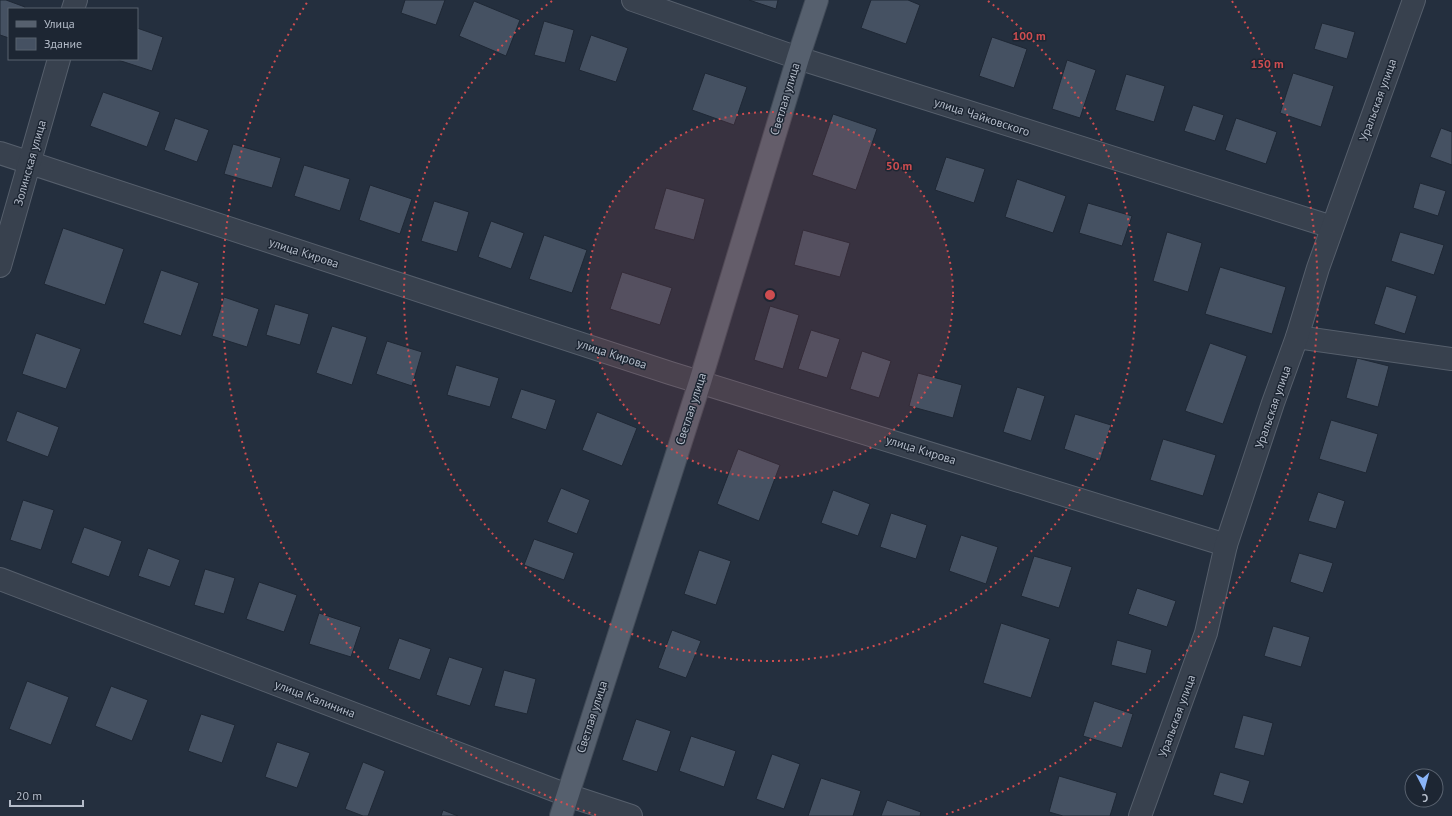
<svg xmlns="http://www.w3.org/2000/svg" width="1452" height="816" font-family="'PT Sans',sans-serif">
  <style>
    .building { fill: #455162; stroke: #1f2835 }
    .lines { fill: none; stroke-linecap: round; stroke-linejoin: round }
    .minor-casing { stroke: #565f6c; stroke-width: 24 }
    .major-casing { stroke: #414a57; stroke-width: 24 }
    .minor { stroke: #38414e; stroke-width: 22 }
    .major { stroke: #56606e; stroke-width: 22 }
    .ring { fill: none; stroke: #ce4d50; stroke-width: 2; stroke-dasharray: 2 4 }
    .labels { text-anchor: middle; stroke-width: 3; stroke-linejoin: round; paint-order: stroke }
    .street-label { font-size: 12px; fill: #b4bcc9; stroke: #1d2633 }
    .centre { fill: #ce4d50; stroke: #1d2633; stroke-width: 2 }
    .ring-label { font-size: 12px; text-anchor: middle; font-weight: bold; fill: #ce4d50; stroke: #1d2633; stroke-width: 3; stroke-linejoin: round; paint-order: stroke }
  </style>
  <rect width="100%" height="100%" fill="#242f3e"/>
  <g class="building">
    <polygon points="0,0 6,0 25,7 24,9 9,9 9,38 0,35"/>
    <polygon points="405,0 445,0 436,25 401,13"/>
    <polygon points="749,0 778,0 776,9"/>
    <polygon points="871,0 908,0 920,5 906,44 861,28"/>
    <polygon points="474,1 520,20 506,56 459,36"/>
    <polygon points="544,21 574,30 565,63 534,55"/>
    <polygon points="1322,23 1355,32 1347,59 1314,49"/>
    <polygon points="137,28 163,37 152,71 115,59 137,59"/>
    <polygon points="591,35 628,48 616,82 579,70"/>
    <polygon points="992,37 1027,49 1014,88 979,76"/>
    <polygon points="1067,60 1096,70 1080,118 1052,109"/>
    <polygon points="705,73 747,87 734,125 692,110"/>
    <polygon points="1293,73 1334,86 1321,127 1280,113"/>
    <polygon points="1126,74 1165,86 1154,122 1115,110"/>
    <polygon points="103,92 160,112 147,147 90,126"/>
    <polygon points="1193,105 1224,115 1215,141 1184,131"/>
    <polygon points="833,114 877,129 856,190 812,175"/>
    <polygon points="175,118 209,130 197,162 164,150"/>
    <polygon points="1236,118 1277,132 1266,164 1225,150"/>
    <polygon points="1441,128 1452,132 1452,165 1430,157"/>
    <polygon points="233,144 281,158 272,188 224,174"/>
    <polygon points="946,157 985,169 974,203 935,190"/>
    <polygon points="304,165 350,179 340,211 294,196"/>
    <polygon points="1017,179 1066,196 1053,233 1005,217"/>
    <polygon points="1420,183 1446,191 1438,216 1413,208"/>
    <polygon points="370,185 412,199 400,234 359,220"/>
    <polygon points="666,188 705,199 694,240 654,229"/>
    <polygon points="434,201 469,212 457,252 421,241"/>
    <polygon points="1088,203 1132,216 1122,246 1079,233"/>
    <polygon points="491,221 524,233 511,269 478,257"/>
    <polygon points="63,228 124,249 105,305 44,284"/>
    <polygon points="803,230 850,243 840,277 794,265"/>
    <polygon points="1167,232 1202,243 1188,292 1153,281"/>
    <polygon points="1400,232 1444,245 1434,275 1391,261"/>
    <polygon points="544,235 587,250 572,293 529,279"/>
    <polygon points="1220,267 1286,287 1272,334 1205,314"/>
    <polygon points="161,270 199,283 181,336 143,323"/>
    <polygon points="622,272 672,288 660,325 610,309"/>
    <polygon points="1386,286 1417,296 1405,334 1374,324"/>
    <polygon points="224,297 259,309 247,347 212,336"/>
    <polygon points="275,304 309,314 300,345 266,335"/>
    <polygon points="770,306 799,315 783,369 754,360"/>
    <polygon points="332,326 367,337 352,385 316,373"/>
    <polygon points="811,330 840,339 827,378 798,369"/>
    <polygon points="36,333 81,349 66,389 22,374"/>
    <polygon points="387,341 422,352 412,386 376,374"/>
    <polygon points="1210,343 1247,356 1223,424 1185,411"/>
    <polygon points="862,351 891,361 879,398 850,389"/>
    <polygon points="1357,358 1389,366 1378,407 1346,398"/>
    <polygon points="456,365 499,378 490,407 447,395"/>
    <polygon points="918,373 962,385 953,418 909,406"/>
    <polygon points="1017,387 1045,396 1031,441 1003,432"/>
    <polygon points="521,389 556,400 546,430 511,418"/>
    <polygon points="17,411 59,427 48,457 6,441"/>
    <polygon points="597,412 637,428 622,466 582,450"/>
    <polygon points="1075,414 1111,425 1100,461 1064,449"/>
    <polygon points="1331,420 1378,434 1366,473 1319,459"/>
    <polygon points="1163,439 1216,455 1203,496 1150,480"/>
    <polygon points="738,449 780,465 759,521 717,504"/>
    <polygon points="561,488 590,500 577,534 547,522"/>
    <polygon points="833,490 870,504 858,536 821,523"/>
    <polygon points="1318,492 1345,501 1336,529 1308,521"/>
    <polygon points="23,500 54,510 41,550 10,540"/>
    <polygon points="891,513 927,525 916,559 880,547"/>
    <polygon points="84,527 122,541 109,577 71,563"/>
    <polygon points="961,535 998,547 986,584 949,571"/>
    <polygon points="534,539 574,553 564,580 524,565"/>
    <polygon points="148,548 180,560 170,587 138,576"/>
    <polygon points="699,550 731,561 716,605 684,594"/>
    <polygon points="1299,553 1333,563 1323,593 1290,582"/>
    <polygon points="1034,556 1072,567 1059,608 1021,596"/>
    <polygon points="205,569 235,578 224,614 194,605"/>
    <polygon points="259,582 297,595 284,632 246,619"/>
    <polygon points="1137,588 1176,601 1167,627 1128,614"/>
    <polygon points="319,613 361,627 351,657 309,644"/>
    <polygon points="1001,623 1050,639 1031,698 983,683"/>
    <polygon points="1273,626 1310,637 1301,667 1264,656"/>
    <polygon points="672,630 701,641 686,678 658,668"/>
    <polygon points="399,638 431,649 420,680 388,669"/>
    <polygon points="1117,640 1152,650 1146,674 1111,665"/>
    <polygon points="449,657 483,668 470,706 436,695"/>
    <polygon points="504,670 536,679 527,714 494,706"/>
    <polygon points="27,681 69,697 51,745 9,729"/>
    <polygon points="111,686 148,700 132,741 95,726"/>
    <polygon points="1094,701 1133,714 1122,748 1083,736"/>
    <polygon points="201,714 235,725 222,763 188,751"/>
    <polygon points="1243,715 1273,723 1264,756 1234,748"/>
    <polygon points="636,719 671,731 657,772 622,760"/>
    <polygon points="691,736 736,751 724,787 679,771"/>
    <polygon points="277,742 310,753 297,788 265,777"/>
    <polygon points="772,754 800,764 784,809 756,799"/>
    <polygon points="363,762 385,771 368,816 363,816 345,809"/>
    <polygon points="1220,772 1250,781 1243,804 1213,795"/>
    <polygon points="1059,776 1117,793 1110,816 1063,816 1049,812"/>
    <polygon points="821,778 861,791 853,816 808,816"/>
    <polygon points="887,800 921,812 920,816 881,816"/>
    <polygon points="443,810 458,816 441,816"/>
  </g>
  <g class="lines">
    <defs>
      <g id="minor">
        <polyline points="633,0 798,58 1332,227"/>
        <polyline points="73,9 76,0"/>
        <polyline points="0,153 670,373 1226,545"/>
        <polyline points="0,266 59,59"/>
        <polyline points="1297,337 1452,359"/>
        <polyline points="0,579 567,795 631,816"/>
        <polyline points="1140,816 1206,633 1226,545 1273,403 1297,337 1318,268 1414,0"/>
      </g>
      <polyline id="major" points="561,816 700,382 798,58 817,0"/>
    </defs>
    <use href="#minor" class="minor-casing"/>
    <use href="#major" class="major-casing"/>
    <use href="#minor" class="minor"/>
    <use href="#major" class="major"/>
  </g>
  <circle cx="770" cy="295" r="183" fill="#ce4d50" fill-opacity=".12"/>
  <g class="ring">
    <circle cx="770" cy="295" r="183"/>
    <path d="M988 1A366 366 0 1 1 552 1"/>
    <path d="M596 815A548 548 0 0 1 308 1M1232 1A548 548 0 0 1 944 815"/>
  </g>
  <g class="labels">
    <g class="street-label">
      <text transform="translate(785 99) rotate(-73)" y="4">Светлая улица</text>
      <text transform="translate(1378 100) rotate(-70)" y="4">Уральская улица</text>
      <text transform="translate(982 117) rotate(18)" y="4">улица Чайковского</text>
      <text transform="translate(30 163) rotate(-74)" y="4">Золинская улица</text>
      <text transform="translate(304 253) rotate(18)" y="4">улица Кирова</text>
      <text transform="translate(612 354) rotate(18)" y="4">улица Кирова</text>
      <text transform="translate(1273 407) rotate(-71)" y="4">Уральская улица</text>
      <text transform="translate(691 409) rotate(-72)" y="4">Светлая улица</text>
      <text transform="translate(921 450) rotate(17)" y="4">улица Кирова</text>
      <text transform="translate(315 699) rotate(21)" y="4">улица Калинина</text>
      <text transform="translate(1177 716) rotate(-70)" y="4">Уральская улица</text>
      <text transform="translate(592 717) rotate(-72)" y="4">Светлая улица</text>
    </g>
  </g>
  <circle cx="770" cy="295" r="6" class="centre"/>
  <g class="ring-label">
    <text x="1029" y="40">100 m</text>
    <text x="1267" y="68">150 m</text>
    <text x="899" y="170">50 m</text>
  </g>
  <rect x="8" y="8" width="130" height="52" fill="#1d2633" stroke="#59626f"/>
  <rect x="16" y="21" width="20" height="6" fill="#56606e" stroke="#59626f"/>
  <text x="44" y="28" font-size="12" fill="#b4bcc9">Улица</text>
  <rect x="16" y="38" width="20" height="12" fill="#455162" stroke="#59626f"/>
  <text x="44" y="48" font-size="12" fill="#b4bcc9">Здание</text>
  <g transform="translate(1424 788) rotate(174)"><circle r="19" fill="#1d2633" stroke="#59626f"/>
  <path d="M0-3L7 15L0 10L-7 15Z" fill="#8ab4f8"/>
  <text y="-6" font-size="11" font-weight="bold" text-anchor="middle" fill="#b4bcc9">С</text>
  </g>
  <path d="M10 800v6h73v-6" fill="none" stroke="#b4bcc9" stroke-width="2"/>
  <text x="16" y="800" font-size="12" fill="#b4bcc9" stroke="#1d2633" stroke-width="3" paint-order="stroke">20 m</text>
</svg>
